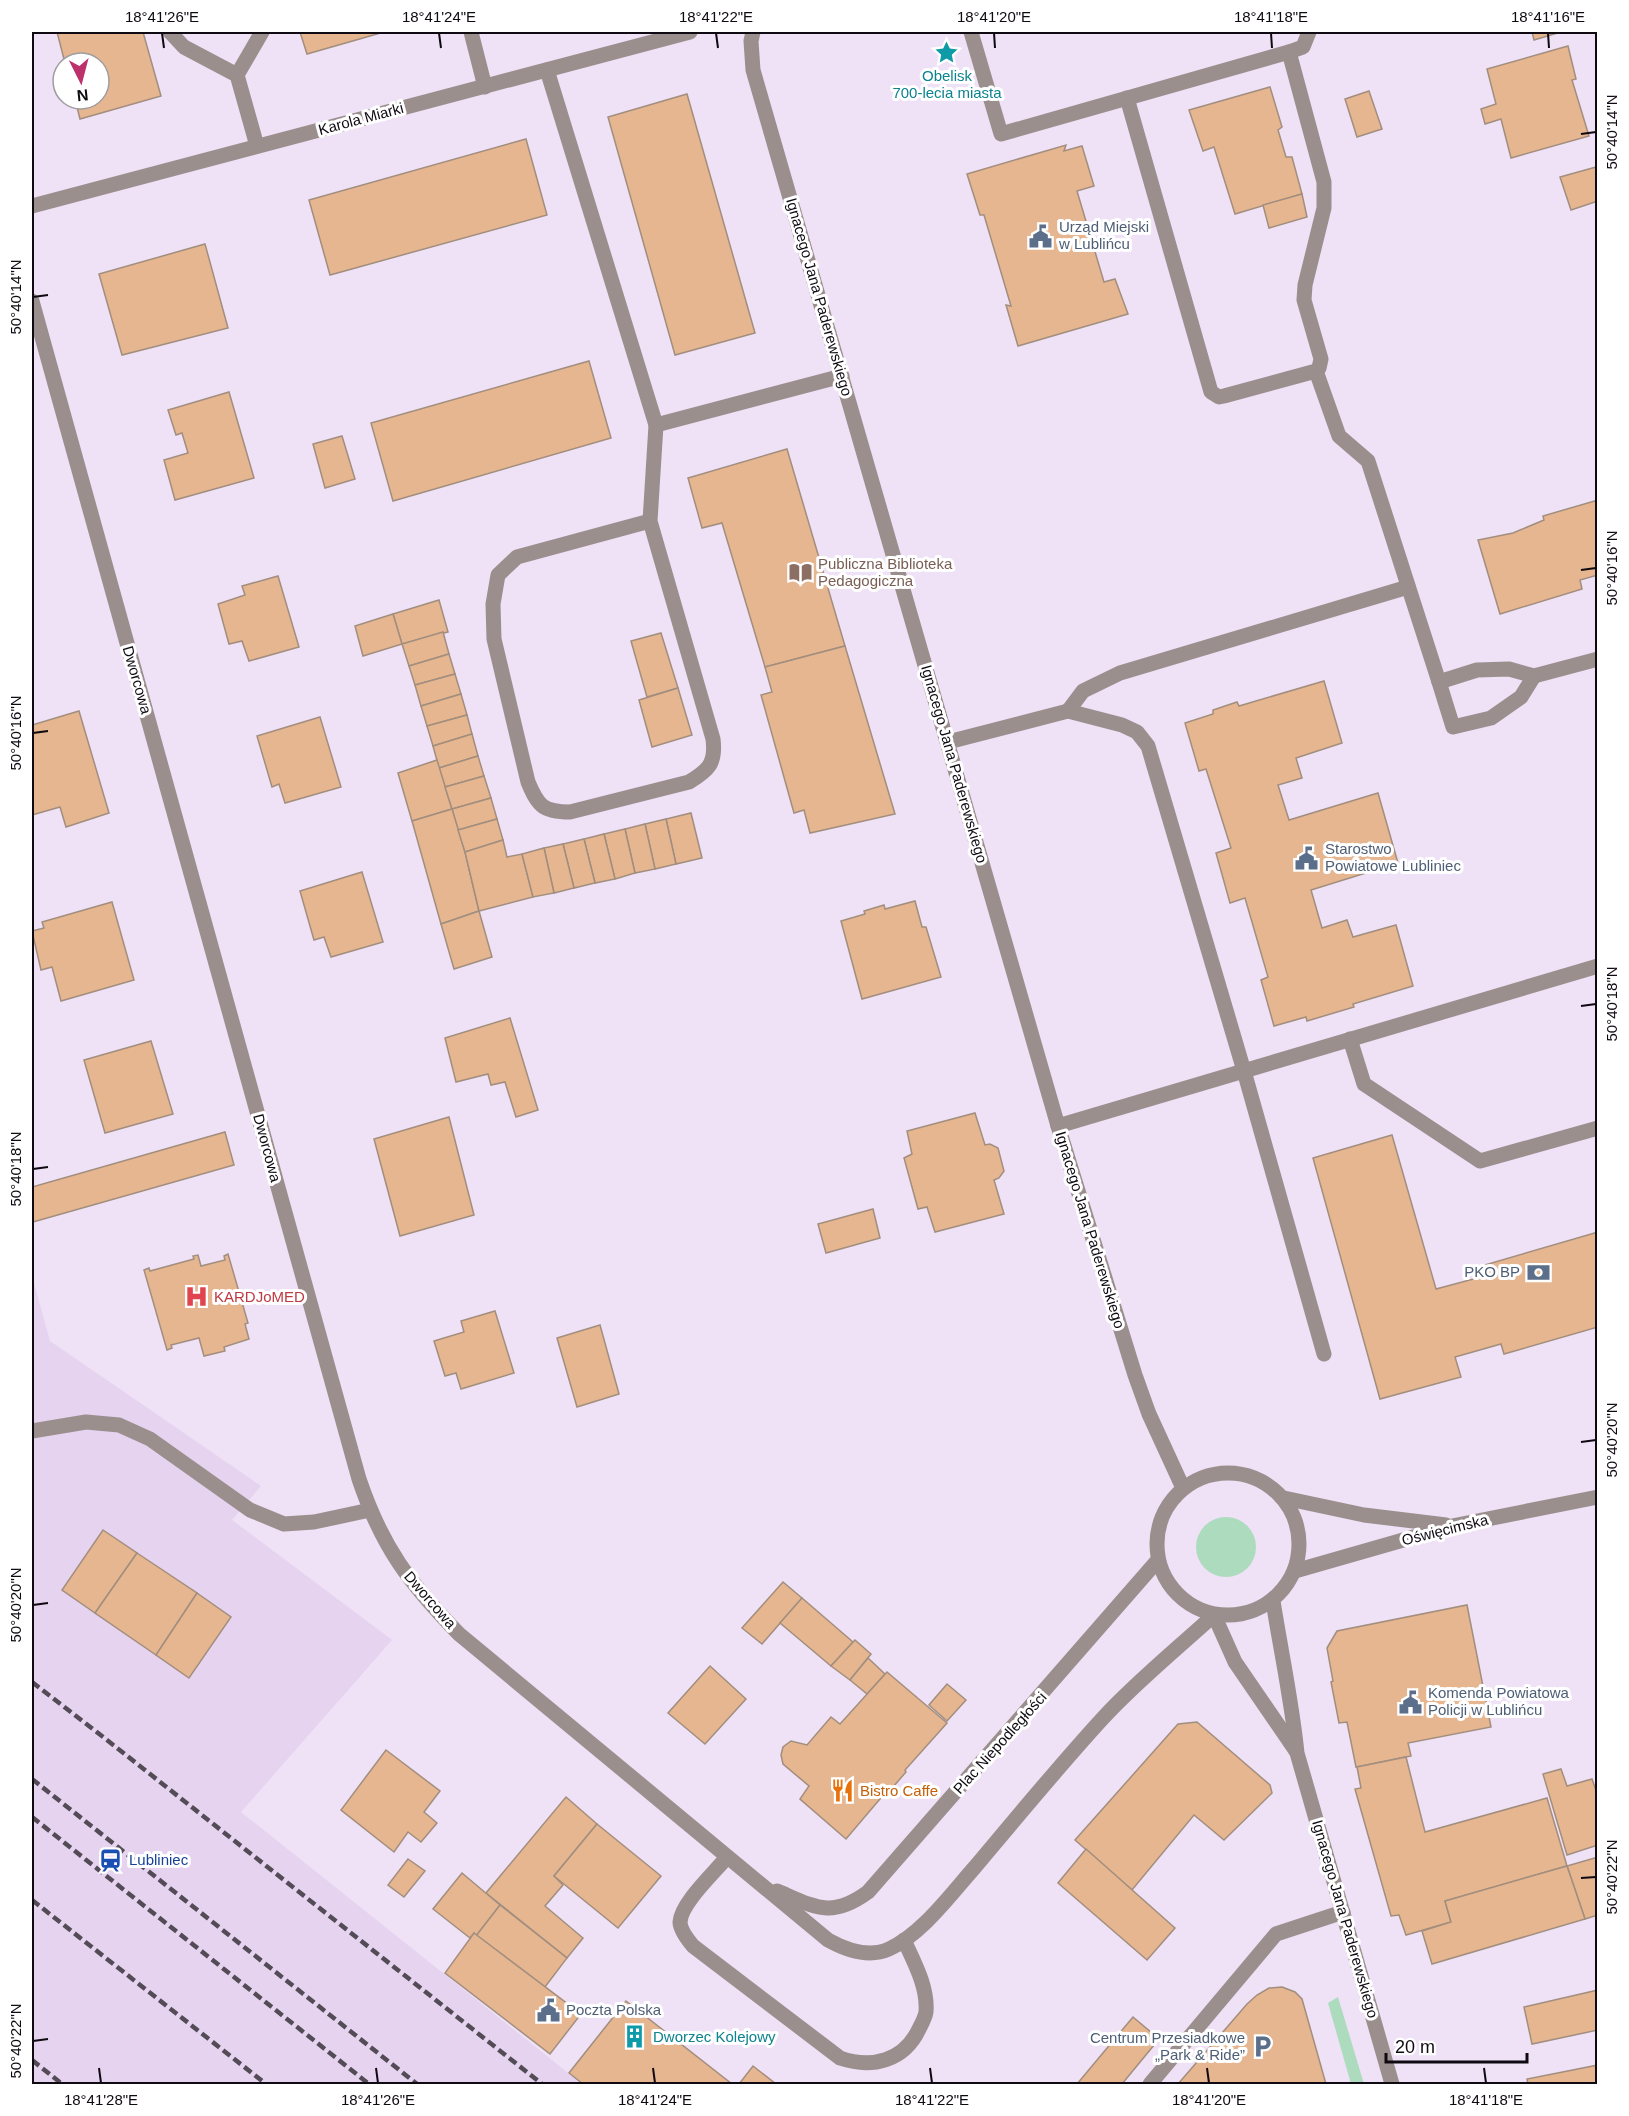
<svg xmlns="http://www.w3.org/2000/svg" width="1629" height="2116" font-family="Helvetica,sans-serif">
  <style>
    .built { fill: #e6d3ef }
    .green { fill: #addbbe }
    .building { fill: #e6b690; stroke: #a28e7e; stroke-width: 1.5 }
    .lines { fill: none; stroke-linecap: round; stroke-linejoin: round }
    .service { stroke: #9b8f8e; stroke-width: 15 }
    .minor { stroke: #9b8f8e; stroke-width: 15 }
    .tertiary { stroke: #9b8f8e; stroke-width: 15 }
    .rail { stroke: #534c57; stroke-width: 4.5; stroke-dasharray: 9 4.5; stroke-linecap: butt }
    .ticks { fill: none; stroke: #0f0a11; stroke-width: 2 }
    .labels { text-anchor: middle; stroke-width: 6; stroke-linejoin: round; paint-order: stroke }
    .culture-label { font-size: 15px; fill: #0d838f; stroke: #fff }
    .street-label { font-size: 15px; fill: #0f0a11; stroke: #fff }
    .service-label { font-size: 15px; fill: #4e5e75; stroke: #fff; text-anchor: start }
    .education-label { font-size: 15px; fill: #785e54; stroke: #fff; text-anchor: start }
    .health-label { font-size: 15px; fill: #be3a42; stroke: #fff; text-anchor: start }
    .food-label { font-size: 15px; fill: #c56008; stroke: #fff; text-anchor: start }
    .transit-label { font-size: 15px; fill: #164399; stroke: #fff; text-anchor: start }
    .neatline { fill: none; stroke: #0f0a11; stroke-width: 2 }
    .ticks-label { font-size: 15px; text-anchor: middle; fill: #0f0a11 }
  </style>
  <rect width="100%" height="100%" fill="#efe1f6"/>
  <polygon class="built" points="32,1276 50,1341 261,1486 232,1520 392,1640 241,1812 582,2084 32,2084"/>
  <g class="green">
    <circle cx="1226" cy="1547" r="30"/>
    <polygon points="1338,1997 1364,2084 1351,2084 1328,2003"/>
  </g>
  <g class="building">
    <polygon points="57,32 143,32 161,96 80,119 75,99 99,99 99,63 65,63"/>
    <polygon points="300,32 384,32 307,54"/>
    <polygon points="1532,32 1557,32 1558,33 1534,40"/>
    <polygon points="1568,46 1576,79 1572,80 1589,136 1511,158 1501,119 1485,124 1481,109 1496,104 1487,69"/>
    <polygon points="1270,87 1282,127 1278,130 1286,157 1292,157 1302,194 1235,214 1214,147 1203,151 1189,110"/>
    <polygon points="1369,91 1382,129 1357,137 1345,99"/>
    <polygon points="687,94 755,333 675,355 608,117"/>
    <polygon points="526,139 547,215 330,275 309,200"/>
    <polygon points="1066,145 1064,151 1082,146 1094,186 1077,191 1104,282 1115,279 1128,314 1018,346 1006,305 1011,306 984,215 980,215 967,174"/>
    <polygon points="1596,167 1598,201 1571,210 1560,177"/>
    <polygon points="1302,194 1307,217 1269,228 1263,205"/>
    <polygon points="205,244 228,328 122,355 99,274"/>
    <polygon points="589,361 611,438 393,501 371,423"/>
    <polygon points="229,392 254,478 175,500 164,460 188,453 182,433 176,435 168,410"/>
    <polygon points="342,436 355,479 325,488 313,444"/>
    <polygon points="787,449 845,646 765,667 722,523 702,528 688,478"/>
    <polygon points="1598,500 1598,575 1580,580 1582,589 1500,614 1478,540 1513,533 1544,520 1543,516"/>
    <polygon points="278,576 299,647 249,661 242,641 229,644 218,604 245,595 242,586"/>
    <polygon points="439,600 448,632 402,644 393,614"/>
    <polygon points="393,614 402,644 363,656 355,626"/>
    <polygon points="443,632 449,654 409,666 402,644"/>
    <polygon points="661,633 678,688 647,697 631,641"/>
    <polygon points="845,646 895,814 810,833 804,810 794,813 761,695 772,692 765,667"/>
    <polygon points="449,654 455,674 415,685 409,666"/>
    <polygon points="455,674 461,694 421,706 415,685"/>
    <polygon points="1324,681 1342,743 1296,758 1302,778 1278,785 1289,820 1378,793 1398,863 1311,890 1322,928 1347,920 1353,937 1396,925 1413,986 1353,1004 1354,1007 1307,1021 1306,1017 1274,1026 1261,980 1268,977 1245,898 1230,903 1216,853 1231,848 1206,769 1199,771 1185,723 1213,714 1213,710 1237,702 1239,706"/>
    <polygon points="678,688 692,735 652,747 639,700"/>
    <polygon points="461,694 467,715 427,726 421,706"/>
    <polygon points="79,711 109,813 66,827 60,807 32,815 32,725"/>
    <polygon points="467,715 472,734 433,746 427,726"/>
    <polygon points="320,717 341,787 285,803 279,784 272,787 257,736"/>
    <polygon points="472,734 478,756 439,768 433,746"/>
    <polygon points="478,756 484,776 445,787 439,768"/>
    <polygon points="437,760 452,809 412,821 398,773"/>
    <polygon points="484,776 491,798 452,809 445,787"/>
    <polygon points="491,798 497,819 458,830 452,809"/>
    <polygon points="452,809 465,852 479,911 441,924 412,821"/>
    <polygon points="691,813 702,858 676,864 666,819"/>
    <polygon points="497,819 503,840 465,852 458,830"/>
    <polygon points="666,819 676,864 655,869 645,824"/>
    <polygon points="645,824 655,869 635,873 625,829"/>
    <polygon points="625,829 635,873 615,879 604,834"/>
    <polygon points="604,834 615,879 595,883 584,839"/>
    <polygon points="584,839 595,883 574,888 563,844"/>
    <polygon points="503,840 507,857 522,854 533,897 479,911 465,852"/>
    <polygon points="563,844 574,888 554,893 544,848"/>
    <polygon points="544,848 554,893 533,897 522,854"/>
    <polygon points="362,872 383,942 331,957 324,937 314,940 300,891"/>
    <polygon points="915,901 922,927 926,927 941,977 862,999 841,921 865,914 864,911 884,905 885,909"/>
    <polygon points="112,902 134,980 61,1001 52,967 41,970 32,931 44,928 42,922"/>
    <polygon points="479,911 492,957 454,969 441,924"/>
    <polygon points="510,1018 538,1110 516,1117 505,1082 491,1085 488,1074 456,1082 445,1038"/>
    <polygon points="151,1041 173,1114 105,1133 84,1060"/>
    <polygon points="975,1113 985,1145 990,1144 998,1148 1004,1171 999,1178 994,1180 1004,1214 935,1232 927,1207 918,1209 904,1158 912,1154 907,1131"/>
    <polygon points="449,1117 474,1215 400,1236 374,1139"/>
    <polygon points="225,1132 234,1165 33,1222 32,1187"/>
    <polygon points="1392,1135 1436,1289 1481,1277 1478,1267 1598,1232 1598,1327 1504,1354 1501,1344 1455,1357 1461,1377 1380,1399 1313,1158"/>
    <polygon points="873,1209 880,1238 826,1253 818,1224"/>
    <polygon points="228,1254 248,1323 245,1324 249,1339 224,1347 225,1351 204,1356 199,1338 171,1345 172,1348 167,1350 144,1270 149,1268 150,1271 194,1259 193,1256 198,1255 201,1266 225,1260 224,1256"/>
    <polygon points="495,1311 514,1373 461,1389 456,1373 445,1376 434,1341 464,1332 461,1321"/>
    <polygon points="600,1325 619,1394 577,1407 557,1338"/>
    <polygon points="103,1530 137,1553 95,1613 62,1590"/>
    <polygon points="137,1553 197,1593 156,1655 95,1613"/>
    <polygon points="783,1582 802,1598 762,1644 742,1628"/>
    <polygon points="197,1593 231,1617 189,1678 156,1655"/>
    <polygon points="802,1598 853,1642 831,1666 780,1623"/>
    <polygon points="1467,1605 1491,1727 1408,1743 1411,1756 1356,1767 1347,1722 1339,1723 1331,1682 1333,1681 1327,1648 1337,1631"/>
    <polygon points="855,1640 871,1654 850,1680 831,1666"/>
    <polygon points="868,1658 885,1674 867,1694 850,1680"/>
    <polygon points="710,1666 746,1699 705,1744 668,1713"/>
    <polygon points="887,1672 947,1723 905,1770 906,1772 893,1787 891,1786 846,1839 800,1799 809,1786 783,1764 781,1755 783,1747 791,1741 807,1745 831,1717 840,1724"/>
    <polygon points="947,1684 966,1700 947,1721 929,1705"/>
    <polygon points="1197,1722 1270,1785 1272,1793 1224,1840 1194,1815 1132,1890 1075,1840 1178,1724"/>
    <polygon points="386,1750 440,1791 424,1812 437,1823 421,1842 408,1832 394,1852 341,1810"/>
    <polygon points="1406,1757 1425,1832 1547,1798 1567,1866 1445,1901 1451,1922 1406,1935 1399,1915 1391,1916 1355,1789 1361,1788 1357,1767"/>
    <polygon points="1561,1769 1567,1786 1592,1779 1598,1796 1598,1845 1567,1855 1543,1774"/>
    <polygon points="566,1797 597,1824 554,1876 563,1885 545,1906 583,1938 567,1958 486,1893"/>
    <polygon points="597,1824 661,1876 618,1928 554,1876"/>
    <polygon points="1086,1849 1175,1928 1147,1960 1058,1883"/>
    <polygon points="1598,1857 1598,1915 1585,1919 1567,1866"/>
    <polygon points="408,1859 425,1871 404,1897 388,1885"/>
    <polygon points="1567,1866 1585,1919 1432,1964 1422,1931 1451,1922 1445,1901"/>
    <polygon points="462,1873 500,1905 476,1936 474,1933 470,1938 433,1909"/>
    <polygon points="500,1905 567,1958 545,1987 476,1936"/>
    <polygon points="474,1933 581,2014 550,2054 445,1973"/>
    <polygon points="1282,1987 1295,1992 1302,1999 1326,2084 1178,2084 1247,2004 1257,1995 1269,1988"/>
    <polygon points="1598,1990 1598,2030 1532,2044 1524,2007"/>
    <polygon points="626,2001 732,2084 583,2084 569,2073"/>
    <polygon points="1133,2017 1159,2039 1122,2084 1077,2084"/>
    <polygon points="1598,2065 1598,2084 1528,2084 1527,2079"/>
    <polygon points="753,2066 776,2084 739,2084"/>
  </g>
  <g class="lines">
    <g class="service">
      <polyline points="971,32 1001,134 1289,52 1303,47 1309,32"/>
      <path d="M547 70 656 425 650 521 713 739C716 763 709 770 689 782L570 812C543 812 538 806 528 782L494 639 493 604 498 575 517 557 650 521"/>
      <polyline points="1127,98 1211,392 1219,397 1224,396 1316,371 1319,368 1321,359 1304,300 1305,285 1324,208 1324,182 1289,52"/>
      <polyline points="1316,371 1339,436 1368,461 1439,682 1477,670 1509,669 1534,676 1598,659"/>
      <polyline points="656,425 842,376"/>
      <polyline points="1439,682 1453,727 1491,718 1521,697 1534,676"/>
      <polyline points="1068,711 1083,691 1120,673 1408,587"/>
      <polyline points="948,742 1068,711 1122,725 1137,732 1148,746 1244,1071 1324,1354"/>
      <polyline points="1350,1039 1364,1084 1480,1161 1598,1128"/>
      <polyline points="1058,1126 1598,966"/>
      <polyline points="32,1431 86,1422 119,1425 150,1439 250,1510 284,1524 314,1522 370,1510"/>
      <path d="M727 1857C715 1872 681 1903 680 1922 680 1930 688 1940 693 1946L840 2058C872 2069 904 2061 919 2029 922 2023 925 2018 926 2012 928 1987 914 1962 904 1940"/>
      <polyline points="1150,2084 1276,1934 1343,1912"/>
    </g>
    <g class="minor">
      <polyline points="170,32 184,47 237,75 257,146"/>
      <polyline points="471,32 485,87"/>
      <polyline points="237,75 262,32"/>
      <polyline points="32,206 690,32"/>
      <path d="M32 301 359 1479C382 1547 409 1583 459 1634L828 1940C846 1950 869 1958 889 1949 922 1934 951 1894 975 1867 1017 1817 1059 1766 1103 1718 1136 1682 1178 1648 1214 1615"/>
      <polyline points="1284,1498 1364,1515 1446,1525"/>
      <polyline points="1295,1571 1452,1526 1598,1497"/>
      <path d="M777 1891C815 1907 831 1919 868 1892L1158 1560"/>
    </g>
    <g class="tertiary">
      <polyline points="753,32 751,41 753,70 1058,1126 1135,1375 1149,1414 1183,1488"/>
      <circle cx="1228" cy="1544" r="71"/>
      <path d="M1273 1601C1281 1652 1292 1702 1297 1753L1392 2084"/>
      <polyline points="1214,1615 1235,1662 1296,1751"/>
    </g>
    <g class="rail">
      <polyline points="32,1682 107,1740 542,2084"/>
      <polyline points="32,1779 417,2084"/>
      <polyline points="32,1817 369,2084"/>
      <polyline points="32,1900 266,2084"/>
      <polyline points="32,2060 62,2084"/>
    </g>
  </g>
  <path class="ticks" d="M162 33 164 48M439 33 441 48M716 33 718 48M994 33 995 48M1271 33 1272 48M1548 33 1549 48M1581 134 1596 132M33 297 48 295M1581 570 1596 568M33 733 48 731M1581 1006 1596 1004M33 1169 48 1167M1581 1442 1596 1440M33 1605 48 1603M1581 1878 1596 1877M33 2041 48 2039M99 2068 101 2083M376 2068 378 2083M653 2068 655 2083M930 2068 932 2083M1207 2068 1209 2083M1484 2068 1486 2083"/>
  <defs>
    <symbol id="sight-bare" viewBox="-9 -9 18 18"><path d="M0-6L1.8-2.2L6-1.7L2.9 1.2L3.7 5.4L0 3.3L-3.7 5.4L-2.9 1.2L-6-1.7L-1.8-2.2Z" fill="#0f9aa8" stroke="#fff" stroke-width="2.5" paint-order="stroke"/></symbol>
    <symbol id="civic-bare" viewBox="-9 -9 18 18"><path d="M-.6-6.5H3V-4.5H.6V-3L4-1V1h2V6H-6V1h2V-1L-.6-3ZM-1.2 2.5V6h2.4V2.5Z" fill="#5c6f8a" stroke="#fff" stroke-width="2.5" paint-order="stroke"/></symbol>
    <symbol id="library-bare" viewBox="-9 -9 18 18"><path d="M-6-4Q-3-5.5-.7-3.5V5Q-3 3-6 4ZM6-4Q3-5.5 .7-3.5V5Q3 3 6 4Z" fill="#8d6e63" stroke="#fff" stroke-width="2.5" paint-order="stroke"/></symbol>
    <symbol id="bank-bare" viewBox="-9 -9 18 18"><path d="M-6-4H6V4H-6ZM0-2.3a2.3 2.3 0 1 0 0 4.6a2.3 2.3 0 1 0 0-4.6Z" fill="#5c6f8a" stroke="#fff" stroke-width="2.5" paint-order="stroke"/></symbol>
    <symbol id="hospital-bare" viewBox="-9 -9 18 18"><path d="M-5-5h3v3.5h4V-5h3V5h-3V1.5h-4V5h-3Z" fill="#e0444e" stroke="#fff" stroke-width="2.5" paint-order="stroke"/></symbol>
    <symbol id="restaurant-bare" viewBox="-9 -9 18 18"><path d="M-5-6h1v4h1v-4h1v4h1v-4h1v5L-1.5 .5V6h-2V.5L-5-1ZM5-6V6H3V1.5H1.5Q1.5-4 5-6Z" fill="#e8710a" stroke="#fff" stroke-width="2.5" paint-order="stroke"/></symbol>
    <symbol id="station-bare" viewBox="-9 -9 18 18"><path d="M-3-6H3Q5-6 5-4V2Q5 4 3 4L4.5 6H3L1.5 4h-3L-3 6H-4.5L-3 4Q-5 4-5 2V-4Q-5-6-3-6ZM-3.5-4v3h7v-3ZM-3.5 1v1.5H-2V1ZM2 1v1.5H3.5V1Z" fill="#1a4fb4" stroke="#fff" stroke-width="2.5" paint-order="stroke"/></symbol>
    <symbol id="building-bare" viewBox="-9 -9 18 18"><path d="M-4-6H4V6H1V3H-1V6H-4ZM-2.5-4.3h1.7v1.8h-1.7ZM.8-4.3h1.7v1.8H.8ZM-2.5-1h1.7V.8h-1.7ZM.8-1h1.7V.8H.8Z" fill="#0f9aa8" stroke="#fff" stroke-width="2.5" paint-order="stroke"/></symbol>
    <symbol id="parking-bare" viewBox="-9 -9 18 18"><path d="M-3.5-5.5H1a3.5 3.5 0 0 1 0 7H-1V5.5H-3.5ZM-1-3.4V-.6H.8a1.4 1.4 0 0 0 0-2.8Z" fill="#5c6f8a" stroke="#fff" stroke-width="2.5" paint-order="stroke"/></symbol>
  </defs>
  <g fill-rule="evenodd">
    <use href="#sight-bare" x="930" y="36" width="33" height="33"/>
    <use href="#civic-bare" x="1024" y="220" width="33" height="33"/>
    <use href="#library-bare" x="784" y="556" width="33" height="33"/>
    <use href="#civic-bare" x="1290" y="842" width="33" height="33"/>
    <use href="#bank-bare" x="1522" y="1256" width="33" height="33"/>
    <use href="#hospital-bare" x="180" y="1280" width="33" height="33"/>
    <use href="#civic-bare" x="1394" y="1686" width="33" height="33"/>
    <use href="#restaurant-bare" x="826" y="1774" width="33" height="33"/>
    <use href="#station-bare" x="94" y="1844" width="33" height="33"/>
    <use href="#civic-bare" x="532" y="1994" width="33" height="33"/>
    <use href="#building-bare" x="618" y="2020" width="33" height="33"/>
    <use href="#parking-bare" x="1246" y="2030" width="33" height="33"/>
  </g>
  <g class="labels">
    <g class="culture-label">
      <text x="947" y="81">Obelisk<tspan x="947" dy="17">700-lecia miasta</tspan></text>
      <text x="653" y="2042" text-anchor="start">Dworzec Kolejowy</text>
    </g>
    <g class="street-label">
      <text transform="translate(361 119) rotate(-15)" y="5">Karola Miarki</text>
      <text transform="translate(819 297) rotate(74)" y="5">Ignacego Jana Paderewskiego</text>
      <text transform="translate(137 680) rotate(74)" y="5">Dworcowa</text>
      <text transform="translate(954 764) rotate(74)" y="5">Ignacego Jana Paderewskiego</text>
      <text transform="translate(267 1148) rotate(75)" y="5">Dworcowa</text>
      <text transform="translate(1090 1230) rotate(73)" y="5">Ignacego Jana Paderewskiego</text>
      <text transform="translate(1445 1530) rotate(-14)" y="5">Oświęcimska</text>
      <text transform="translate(430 1600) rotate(49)" y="5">Dworcowa</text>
      <text transform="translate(1000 1743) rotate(-48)" y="5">Plac Niepodległości</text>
      <text transform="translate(1345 1919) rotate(74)" y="5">Ignacego Jana Paderewskiego</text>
    </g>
    <g class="service-label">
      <text x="1059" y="232">Urząd Miejski<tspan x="1059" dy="17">w Lublińcu</tspan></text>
      <text x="1325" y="854">Starostwo<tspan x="1325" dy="17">Powiatowe Lubliniec</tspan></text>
      <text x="1520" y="1277" text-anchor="end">PKO BP</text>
      <text x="1428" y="1698">Komenda Powiatowa<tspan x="1428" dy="17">Policji w Lublińcu</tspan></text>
      <text x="566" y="2015">Poczta Polska</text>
      <text x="1245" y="2043" text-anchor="end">Centrum Przesiadkowe<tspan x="1245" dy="17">„Park &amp; Ride”</tspan></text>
    </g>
    <g class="education-label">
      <text x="818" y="569">Publiczna Biblioteka<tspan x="818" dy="17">Pedagogiczna</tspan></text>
    </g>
    <g class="health-label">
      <text x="214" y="1302">KARDJoMED</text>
    </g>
    <g class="food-label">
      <text x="860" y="1796">Bistro Caffe</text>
    </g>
    <g class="transit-label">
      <text x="129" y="1865">Lubliniec</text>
    </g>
  </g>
  <rect width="1629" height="2116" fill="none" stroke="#ffffff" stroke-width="66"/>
  <g transform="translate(81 81) rotate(174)"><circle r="28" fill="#ffffff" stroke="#9f9da0" stroke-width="1.5"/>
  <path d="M0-4.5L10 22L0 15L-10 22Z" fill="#bc316b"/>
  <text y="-9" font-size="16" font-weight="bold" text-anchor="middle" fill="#0f0a11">N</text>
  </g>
  <path d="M1386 2053v9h141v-9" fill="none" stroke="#0f0a11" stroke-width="3"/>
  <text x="1395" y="2053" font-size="18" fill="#0f0a11" stroke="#ffffff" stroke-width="4.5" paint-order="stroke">20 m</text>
  <rect x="33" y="33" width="1563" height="2050" class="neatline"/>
  <g class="ticks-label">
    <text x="162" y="22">18°41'26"E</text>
    <text x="439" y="22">18°41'24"E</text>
    <text x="716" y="22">18°41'22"E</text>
    <text x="994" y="22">18°41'20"E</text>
    <text x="1271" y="22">18°41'18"E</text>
    <text x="1548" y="22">18°41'16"E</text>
    <text transform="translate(1612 132) rotate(-90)" y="5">50°40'14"N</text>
    <text transform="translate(16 297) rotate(-90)" y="5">50°40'14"N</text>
    <text transform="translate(1612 568) rotate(-90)" y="5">50°40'16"N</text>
    <text transform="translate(16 733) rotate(-90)" y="5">50°40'16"N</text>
    <text transform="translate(1612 1004) rotate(-90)" y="5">50°40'18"N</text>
    <text transform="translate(16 1169) rotate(-90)" y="5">50°40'18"N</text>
    <text transform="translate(1612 1440) rotate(-90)" y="5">50°40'20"N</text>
    <text transform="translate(16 1605) rotate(-90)" y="5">50°40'20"N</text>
    <text transform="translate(1612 1877) rotate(-90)" y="5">50°40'22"N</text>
    <text transform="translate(16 2041) rotate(-90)" y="5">50°40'22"N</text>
    <text x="101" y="2105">18°41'28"E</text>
    <text x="378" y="2105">18°41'26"E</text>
    <text x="655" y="2105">18°41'24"E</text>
    <text x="932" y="2105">18°41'22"E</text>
    <text x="1209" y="2105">18°41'20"E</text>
    <text x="1486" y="2105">18°41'18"E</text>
  </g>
</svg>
